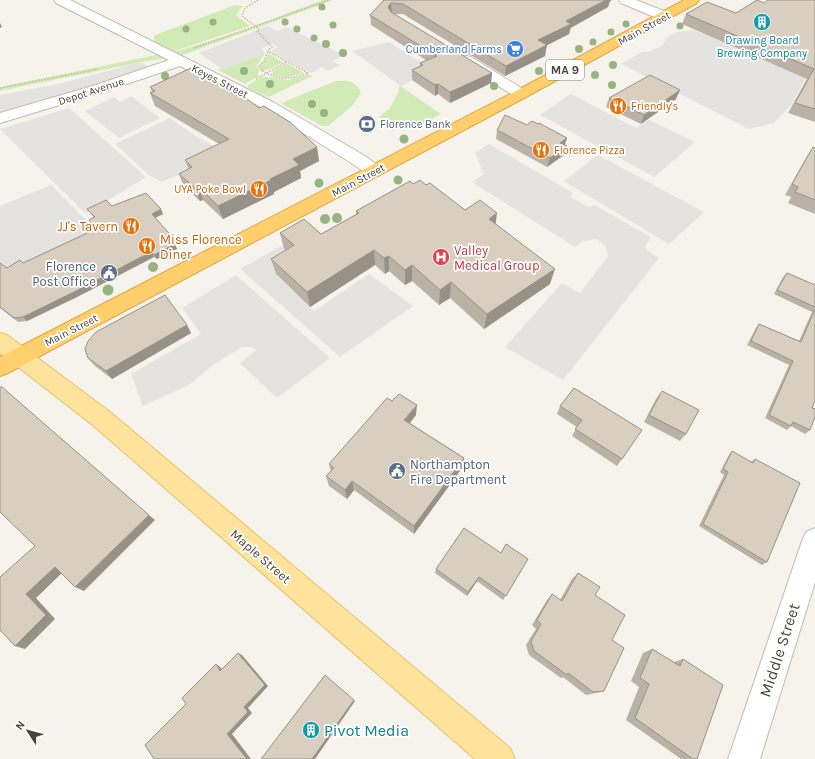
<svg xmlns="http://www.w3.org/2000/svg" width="815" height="759" font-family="Karla,sans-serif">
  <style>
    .green { fill: #d2eab5 }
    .parking { fill: #e5e3e0 }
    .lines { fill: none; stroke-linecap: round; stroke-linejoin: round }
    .minor-casing { stroke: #c2bbae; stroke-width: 2 }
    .major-casing { stroke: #e6c16a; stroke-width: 2 }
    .highway-casing { stroke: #e0a43c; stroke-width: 2 }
    .path { stroke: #c4b79f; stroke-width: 1.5; stroke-dasharray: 1.5 1.5; stroke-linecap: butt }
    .minor { fill: #fff; fill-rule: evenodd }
    .major { fill: #ffe39c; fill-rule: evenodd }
    .highway { fill: #ffcf6e; fill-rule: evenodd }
    .tree { fill: #97b381 }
    .wall { fill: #bab2a6 }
    .shaded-wall { fill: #979187 }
    .building { fill: #d8cfc1; stroke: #979187 }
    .labels { text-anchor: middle; stroke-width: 3.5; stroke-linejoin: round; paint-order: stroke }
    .far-street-label { font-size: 11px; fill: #4b4439; stroke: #fff }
    .far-culture-label { font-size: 11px; fill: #0d838f; stroke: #fff }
    .far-shop-label { font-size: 11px; fill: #366cbe; stroke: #fff; text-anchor: end }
    .far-food-label { font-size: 11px; fill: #c56008; stroke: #fff; text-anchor: start }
    .far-service-label { font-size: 11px; fill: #4e5e75; stroke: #fff; text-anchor: start }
    .shield { fill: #fff; stroke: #817c74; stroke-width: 1 }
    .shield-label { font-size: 12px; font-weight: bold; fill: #4b4439 }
    .food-label { font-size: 13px; fill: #c56008; stroke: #fff; text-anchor: end }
    .health-label { font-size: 13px; fill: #be3a42; stroke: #fff; text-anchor: start }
    .service-label { font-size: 13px; fill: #4e5e75; stroke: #fff; text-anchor: end }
    .street-label { font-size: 13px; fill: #4b4439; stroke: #fff }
    .near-street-label { font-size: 16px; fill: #4b4439; stroke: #fff }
    .near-culture-label { font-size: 16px; fill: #0d838f; stroke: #fff; text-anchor: start }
  </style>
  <rect width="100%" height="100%" fill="#f6f3ec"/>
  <g class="green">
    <polygon points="323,0 333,0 180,56 142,62 0,91 0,87 181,50 238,32"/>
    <polygon points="235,5 243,6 236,15 250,26 174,51 154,41 154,36 158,34"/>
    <polygon points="265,53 256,67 260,71 258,73 259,76 245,84 218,70 221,68 223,69"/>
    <polygon points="269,54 283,62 270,69 261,71 260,66"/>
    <polygon points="286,63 304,73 286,78 272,75 273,71"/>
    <polygon points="308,74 312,76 269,97 248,88 248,85 262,77 269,77 288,80"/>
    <path d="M336 81C346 80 357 81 361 93L352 106 328 126H322L282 104 286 101Z"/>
    <path d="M400 86 441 114 422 124C416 121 413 119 406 123L404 128 396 129 394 131 392 130 394 129 393 127 379 117 390 108 399 91 398 89Z"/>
  </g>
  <g class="parking">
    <polygon points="268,26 277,31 286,27 344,55 333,61 340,65 328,71 322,67 311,73 271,52 271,51 278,47 272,44 262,48 265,53 223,69 199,53"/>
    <polygon points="694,30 806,78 792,104 774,123 749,129 621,64 642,52 649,52 663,45 665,41 664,39 676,32"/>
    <polygon points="389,42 433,70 401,86 352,51"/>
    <polygon points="140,62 151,68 14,110 0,113 0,95 63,83"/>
    <polygon points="571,94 636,128 649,120 695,142 654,177 540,115"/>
    <polygon points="131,96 160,118 119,138 85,111 114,97 120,102"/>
    <polygon points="69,108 146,177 86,214 0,129"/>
    <polygon points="170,118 191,133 229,155 161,182 149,175 115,144"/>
    <polygon points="489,144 573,193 570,197 589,207 594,205 651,237 645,247 649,252 659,258 563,380 505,347 562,283 580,293 608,256 606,246 596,239 584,241 575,247 472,182 484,174 475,153"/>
    <polygon points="598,155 704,212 669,244 564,181"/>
    <polygon points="51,185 99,233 11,273 0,265 0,206"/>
    <polygon points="281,246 298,261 276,275 314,311 369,274 413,306 340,357 240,269"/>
    <polygon points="236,275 330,358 277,398 240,363 257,350 251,347 242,347 213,365 189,385 143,406 131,374 201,334 182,308"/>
  </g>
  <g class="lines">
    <defs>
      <g id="minor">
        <polygon points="54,0 70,0 273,102 365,156 380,167 382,171 380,175 374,176 368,175 353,164 263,108 180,66 106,91 0,123 0,113 96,85 169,60 56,3"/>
        <polygon points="619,0 636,0 669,13 671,16 669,19 659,19 621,3"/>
        <polygon points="466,56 471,57 526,91 528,94 526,97 521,98 516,97 461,63 459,60 461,57"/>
        <polygon points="815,528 815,582 760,759 728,759 802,541 806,532"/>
      </g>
      <polygon id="major" points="0,333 7,335 110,412 510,748 515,759 475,759 94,426 0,353"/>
      <polygon id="highway" points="684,0 699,0 697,3 526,97 8,373 0,376 0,357 516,91"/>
    </defs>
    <use href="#minor" class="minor-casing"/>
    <use href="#major" class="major-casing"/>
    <use href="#highway" class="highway-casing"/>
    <g class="path">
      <polyline points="258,0 245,8 242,16 259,29 257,31 272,47 268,50 269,52 308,73"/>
      <polyline points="194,48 329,0"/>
      <path d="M268 52 264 61 258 67C273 80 289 81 307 73"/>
      <polyline points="256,79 286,62"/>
      <polyline points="0,88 98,69"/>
    </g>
    <use href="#minor" class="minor"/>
    <use href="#major" class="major"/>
    <use href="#highway" class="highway"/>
  </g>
  <g class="tree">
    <circle cx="322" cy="7" r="3.5"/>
    <circle cx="213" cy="22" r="3.5"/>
    <circle cx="285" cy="22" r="3.5"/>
    <circle cx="626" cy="24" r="3.5"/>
    <circle cx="333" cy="25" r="3.5"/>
    <circle cx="680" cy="26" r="3.5"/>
    <circle cx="186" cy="29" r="3.5"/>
    <circle cx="297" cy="29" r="3.5"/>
    <circle cx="611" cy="32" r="3.5"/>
    <circle cx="314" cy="38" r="3.5"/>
    <circle cx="593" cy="42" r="3.5"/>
    <circle cx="326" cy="44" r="4"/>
    <circle cx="579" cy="49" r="4"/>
    <circle cx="343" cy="53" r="4"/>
    <circle cx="552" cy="64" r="4"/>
    <circle cx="613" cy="65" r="4"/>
    <circle cx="244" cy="71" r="4"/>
    <circle cx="539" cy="71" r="4"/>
    <circle cx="595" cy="75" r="4"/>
    <circle cx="165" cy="76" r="4"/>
    <circle cx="270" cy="84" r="4"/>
    <circle cx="612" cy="85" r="4"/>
    <circle cx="494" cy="86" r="4"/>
    <circle cx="312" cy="104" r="4"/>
    <circle cx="324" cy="113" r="4"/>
    <circle cx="404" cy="139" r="4.5"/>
    <circle cx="398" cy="180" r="4.5"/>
    <circle cx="319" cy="183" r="4.5"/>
    <circle cx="337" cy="218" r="5"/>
    <circle cx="325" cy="219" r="5"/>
    <circle cx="153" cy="267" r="5"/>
    <circle cx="108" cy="290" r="5.5"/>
  </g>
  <g class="wall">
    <polygon points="384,0 612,0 610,1 608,7 571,28 569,34 547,45 545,56 505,76 403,14 394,14 492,73 491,83 450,103 438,94 435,96 412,80 412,70 420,66 420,63 426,60 371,25 370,15"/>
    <polygon points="815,0 815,122 788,113 807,79 682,24 686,14 736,13 764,3"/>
    <polygon points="205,78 259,108 317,147 319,161 300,171 301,178 274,192 274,194 223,219 203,200 200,201 184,187 179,174 189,169 185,160 219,144 155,106 150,93 152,92 150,87"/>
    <polygon points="609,98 676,99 641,124 606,107"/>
    <polygon points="527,125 567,138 565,145 564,155 547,167 496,139 497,130"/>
    <polygon points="813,147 815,148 815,214 788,203 791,197 785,195 806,158"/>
    <polygon points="413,184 426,185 465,210 496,224 550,284 484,329 450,298 439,305 412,281 405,285 389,271 385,274 375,265 310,307 276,274 271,259 286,250 284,249 280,233 321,234 356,215 356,211"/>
    <polygon points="112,206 163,214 155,218 177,244 175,245 177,249 157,259 154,257 77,297 27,321 18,322 0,308 0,263 7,268 23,263 96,229 89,220 94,218 87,209"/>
    <polygon points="787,273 815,285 815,401 812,408 810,430 805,434 791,426 787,430 765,418 789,365 747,345 756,328 759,324 799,341 812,312 774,294 783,277"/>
    <polygon points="187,325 191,333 112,379 95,366 88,358"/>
    <polygon points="574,388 622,459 617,466 572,436 577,427 557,414 560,406"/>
    <polygon points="662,391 686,434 680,441 644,422 656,399"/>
    <polygon points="416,415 410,423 464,458 462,468 414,534 354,490 347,499 329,486 326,476 331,472 329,464"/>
    <polygon points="732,451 751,462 755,459 767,562 762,565 699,526 724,475 720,472 729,455"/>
    <polygon points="501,553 528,559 503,600 477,581 467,596 435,573 436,569"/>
    <polygon points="578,573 595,595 612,640 604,691 596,693 586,695 563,677 561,678 529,655 526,645 536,629 532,625 547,600 552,594 560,600 572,579"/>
    <polygon points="652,649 674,662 683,659 697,759 681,759 626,720 639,687 631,681 643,653"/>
  </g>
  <g class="shaded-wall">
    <polygon points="604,0 612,0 610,1 608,7 570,28 569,34 536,51 538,40 566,21"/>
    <polygon points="391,3 392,14 388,7"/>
    <polygon points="0,23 2,27 0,28"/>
    <polygon points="547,45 545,56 505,76 506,66"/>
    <polygon points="492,73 491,83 450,103 450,92"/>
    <polygon points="438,84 438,94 435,96 435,85"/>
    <polygon points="680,90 676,99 641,124 644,115"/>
    <polygon points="567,138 564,147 560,143"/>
    <polygon points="567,146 564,155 547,167 550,158"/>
    <polygon points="317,147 319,161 300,171 301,178 274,192 274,194 223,219 218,206 270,179 293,159"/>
    <polygon points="198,186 203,200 200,201 195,188"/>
    <polygon points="161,209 163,214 154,218 152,214"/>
    <polygon points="497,213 495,229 489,219"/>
    <polygon points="175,240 177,244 175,245 177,249 157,259 154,255"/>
    <polygon points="374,250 375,265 310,307 307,292"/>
    <polygon points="151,252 154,257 77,297 27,321 23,317"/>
    <polygon points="389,256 389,271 385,274 384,258"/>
    <polygon points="412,265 412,281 405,285 405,270"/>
    <polygon points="555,269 550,284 484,329 487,314"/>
    <polygon points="451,282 450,298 439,305 440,290"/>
    <polygon points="187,325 191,333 112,379 106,371"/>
    <polygon points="417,405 416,415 404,430 404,420"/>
    <polygon points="464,458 462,468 414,534 414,526"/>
    <polygon points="352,481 354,490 347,499 345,490"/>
    <polygon points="149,515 155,520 84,591 75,587"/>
    <polygon points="55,567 64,571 36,598 55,619 25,649 15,646 26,594"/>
    <polygon points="479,577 477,581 467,596 468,592"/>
    <polygon points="238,653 242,655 268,686 248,708 252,713 232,734 251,759 247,759 227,734 244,707"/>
    <polygon points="216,664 220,667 225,673 220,671"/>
    <polygon points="354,700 355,701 315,759 312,759"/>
  </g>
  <g class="building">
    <polygon points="384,0 606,0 566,21 571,24 538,40 547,45 506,66 403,4 391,3 388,7 391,12 492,73 450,92 438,84 435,85 412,70 423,65 420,63 437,56 370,15"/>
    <polygon points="757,0 764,3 768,0 815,0 815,109 795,103 814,69 686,14 707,2 736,13"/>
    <polygon points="191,68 205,78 207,77 238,96 242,95 259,108 264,106 290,122 317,147 293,159 299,165 270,179 271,180 218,206 198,186 195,188 179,174 192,167 185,160 229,139 150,93 155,91 150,87"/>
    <polygon points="650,75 680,90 644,115 609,98"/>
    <polygon points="505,115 527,125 532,121 538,124 539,123 567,138 560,143 567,146 550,158 497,130"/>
    <polygon points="813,147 815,148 815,200 795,192 798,187 792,184"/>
    <polygon points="420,180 426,185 430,183 465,210 480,200 497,213 489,219 555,269 487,314 451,282 440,290 412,265 405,270 389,256 384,258 374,250 307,292 271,259 294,245 280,233 304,219 321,234 359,213 356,211 410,181 413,184"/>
    <polygon points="146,193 161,209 152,214 175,240 172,241 175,244 154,255 151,252 74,292 23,317 14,318 0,307 0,263 7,268 20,260 23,263 96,229 89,220 95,217 87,209 106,200 112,206"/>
    <polygon points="787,273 815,285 815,307 777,290"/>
    <polygon points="165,295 187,325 106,371 88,358 85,349 88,341 96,332"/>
    <polygon points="815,309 815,401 812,408 815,409 815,417 810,430 793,422 791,426 769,415 793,361 751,341 759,324 801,342"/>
    <polygon points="0,387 2,387 149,515 75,587 55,567 26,594 46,615 15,646 0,630 0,577 35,546 0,512"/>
    <polygon points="574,388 642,430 622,459 575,429 582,420 560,406"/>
    <polygon points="662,391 699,410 686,434 649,415"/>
    <polygon points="399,394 417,405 404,420 464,458 414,526 352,481 345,490 326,476 334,468 329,464 387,398 392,401"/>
    <polygon points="732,451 753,463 755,459 800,483 767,562 703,524 728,472 723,469"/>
    <polygon points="464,528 501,553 506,544 528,559 506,596 479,577 468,592 436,569"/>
    <polygon points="578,573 600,587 595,595 625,615 612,640 624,648 604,691 593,692 568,673 567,675 534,651 531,641 541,624 537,620 552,594 562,601"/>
    <polygon points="652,649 680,666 683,659 723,685 697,759 693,759 635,718 649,684 640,678"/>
    <polygon points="238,653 265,685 244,707 248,712 227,734 247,759 154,759 145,745 186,704 182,698 216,664 220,671"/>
    <polygon points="325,675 354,700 312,759 261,759"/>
  </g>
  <defs>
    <symbol id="building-disc" viewBox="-11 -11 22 22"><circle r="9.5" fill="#0f9aa8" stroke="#fff"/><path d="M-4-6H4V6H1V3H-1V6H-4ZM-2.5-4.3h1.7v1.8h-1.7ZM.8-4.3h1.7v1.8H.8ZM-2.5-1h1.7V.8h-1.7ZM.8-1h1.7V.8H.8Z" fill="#fff"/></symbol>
    <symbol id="supermarket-disc" viewBox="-11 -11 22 22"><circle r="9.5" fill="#3f7fe0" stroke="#fff"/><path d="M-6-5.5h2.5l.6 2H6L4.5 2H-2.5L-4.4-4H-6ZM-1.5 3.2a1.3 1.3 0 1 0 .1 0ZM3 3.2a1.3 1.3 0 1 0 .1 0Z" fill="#fff"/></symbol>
    <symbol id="restaurant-disc" viewBox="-11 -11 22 22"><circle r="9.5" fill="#e8710a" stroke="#fff"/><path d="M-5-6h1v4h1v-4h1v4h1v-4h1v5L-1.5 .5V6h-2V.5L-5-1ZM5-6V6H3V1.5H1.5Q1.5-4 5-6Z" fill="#fff"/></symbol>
    <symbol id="bank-disc" viewBox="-11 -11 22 22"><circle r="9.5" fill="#5c6f8a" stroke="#fff"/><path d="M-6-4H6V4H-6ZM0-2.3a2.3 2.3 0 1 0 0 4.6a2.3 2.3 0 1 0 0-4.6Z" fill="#fff"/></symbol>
    <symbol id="hospital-disc" viewBox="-11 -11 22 22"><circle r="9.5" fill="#e0444e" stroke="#fff"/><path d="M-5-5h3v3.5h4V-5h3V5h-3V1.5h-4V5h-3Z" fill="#fff"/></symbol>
    <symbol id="civic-disc" viewBox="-11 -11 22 22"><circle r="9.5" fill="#5c6f8a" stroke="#fff"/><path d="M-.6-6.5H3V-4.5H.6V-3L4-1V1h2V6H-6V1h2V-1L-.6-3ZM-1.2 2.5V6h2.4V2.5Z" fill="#fff"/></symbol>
  </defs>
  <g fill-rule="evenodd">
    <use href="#building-disc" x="752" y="12" width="20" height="20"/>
    <use href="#supermarket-disc" x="505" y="39" width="20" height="20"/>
    <use href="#restaurant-disc" x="608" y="96" width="20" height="20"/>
    <use href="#bank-disc" x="357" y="114" width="20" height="20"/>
    <use href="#restaurant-disc" x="531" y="140" width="20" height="20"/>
    <use href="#restaurant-disc" x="249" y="179" width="20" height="20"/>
    <use href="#restaurant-disc" x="121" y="216" width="20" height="20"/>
    <use href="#restaurant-disc" x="137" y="236" width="20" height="20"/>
    <use href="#hospital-disc" x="431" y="247" width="20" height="20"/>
    <use href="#civic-disc" x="99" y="263" width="20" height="20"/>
    <use href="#civic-disc" x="387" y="461" width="20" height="20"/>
    <use href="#building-disc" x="301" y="720" width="20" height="20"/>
  </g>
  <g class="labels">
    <g class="far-street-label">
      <text transform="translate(644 28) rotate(-29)" y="4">Main Street</text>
      <text transform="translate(220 81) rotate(27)" y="4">Keyes Street</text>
      <text transform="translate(91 91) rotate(-18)" y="4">Depot Avenue</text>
      <text transform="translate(358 180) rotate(-28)" y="4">Main Street</text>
      <text transform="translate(71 330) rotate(-27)" y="4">Main Street</text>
    </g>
    <g class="far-culture-label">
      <text x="762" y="44">Drawing Board<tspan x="762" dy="13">Brewing Company</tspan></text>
    </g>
    <g class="far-shop-label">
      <text x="502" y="53">Cumberland Farms</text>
    </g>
    <g class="far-food-label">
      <text x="631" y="110">Friendly's</text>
      <text x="554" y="154">Florence Pizza</text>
      <text x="246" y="193" text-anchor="end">UYA Poke Bowl</text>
    </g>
    <g class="far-service-label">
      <text x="380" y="128">Florence Bank</text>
    </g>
    <rect class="shield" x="546" y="60" width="38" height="20" rx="3"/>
    <g class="shield-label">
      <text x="565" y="74">MA 9</text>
    </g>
    <g class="food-label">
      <text x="118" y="231">JJ's Tavern</text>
      <text x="160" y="244" text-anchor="start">Miss Florence<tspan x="160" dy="15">Diner</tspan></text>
    </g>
    <g class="health-label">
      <text x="454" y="255">Valley<tspan x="454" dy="15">Medical Group</tspan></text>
    </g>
    <g class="service-label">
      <text x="96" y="271">Florence<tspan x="96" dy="15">Post Office</tspan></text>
      <text x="410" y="469" text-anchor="start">Northampton<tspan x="410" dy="15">Fire Department</tspan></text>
    </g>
    <g class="street-label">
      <text transform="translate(261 556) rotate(41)" y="5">Maple Street</text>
    </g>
    <g class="near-street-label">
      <text transform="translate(779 650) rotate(-72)" y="6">Middle Street</text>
    </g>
    <g class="near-culture-label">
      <text x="324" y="736">Pivot Media</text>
    </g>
  </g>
  <g transform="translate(28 731) rotate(306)" stroke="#ffffff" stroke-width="3" paint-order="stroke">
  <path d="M0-3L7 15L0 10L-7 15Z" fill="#4b4439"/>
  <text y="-6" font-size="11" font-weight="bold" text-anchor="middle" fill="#4b4439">N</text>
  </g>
</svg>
